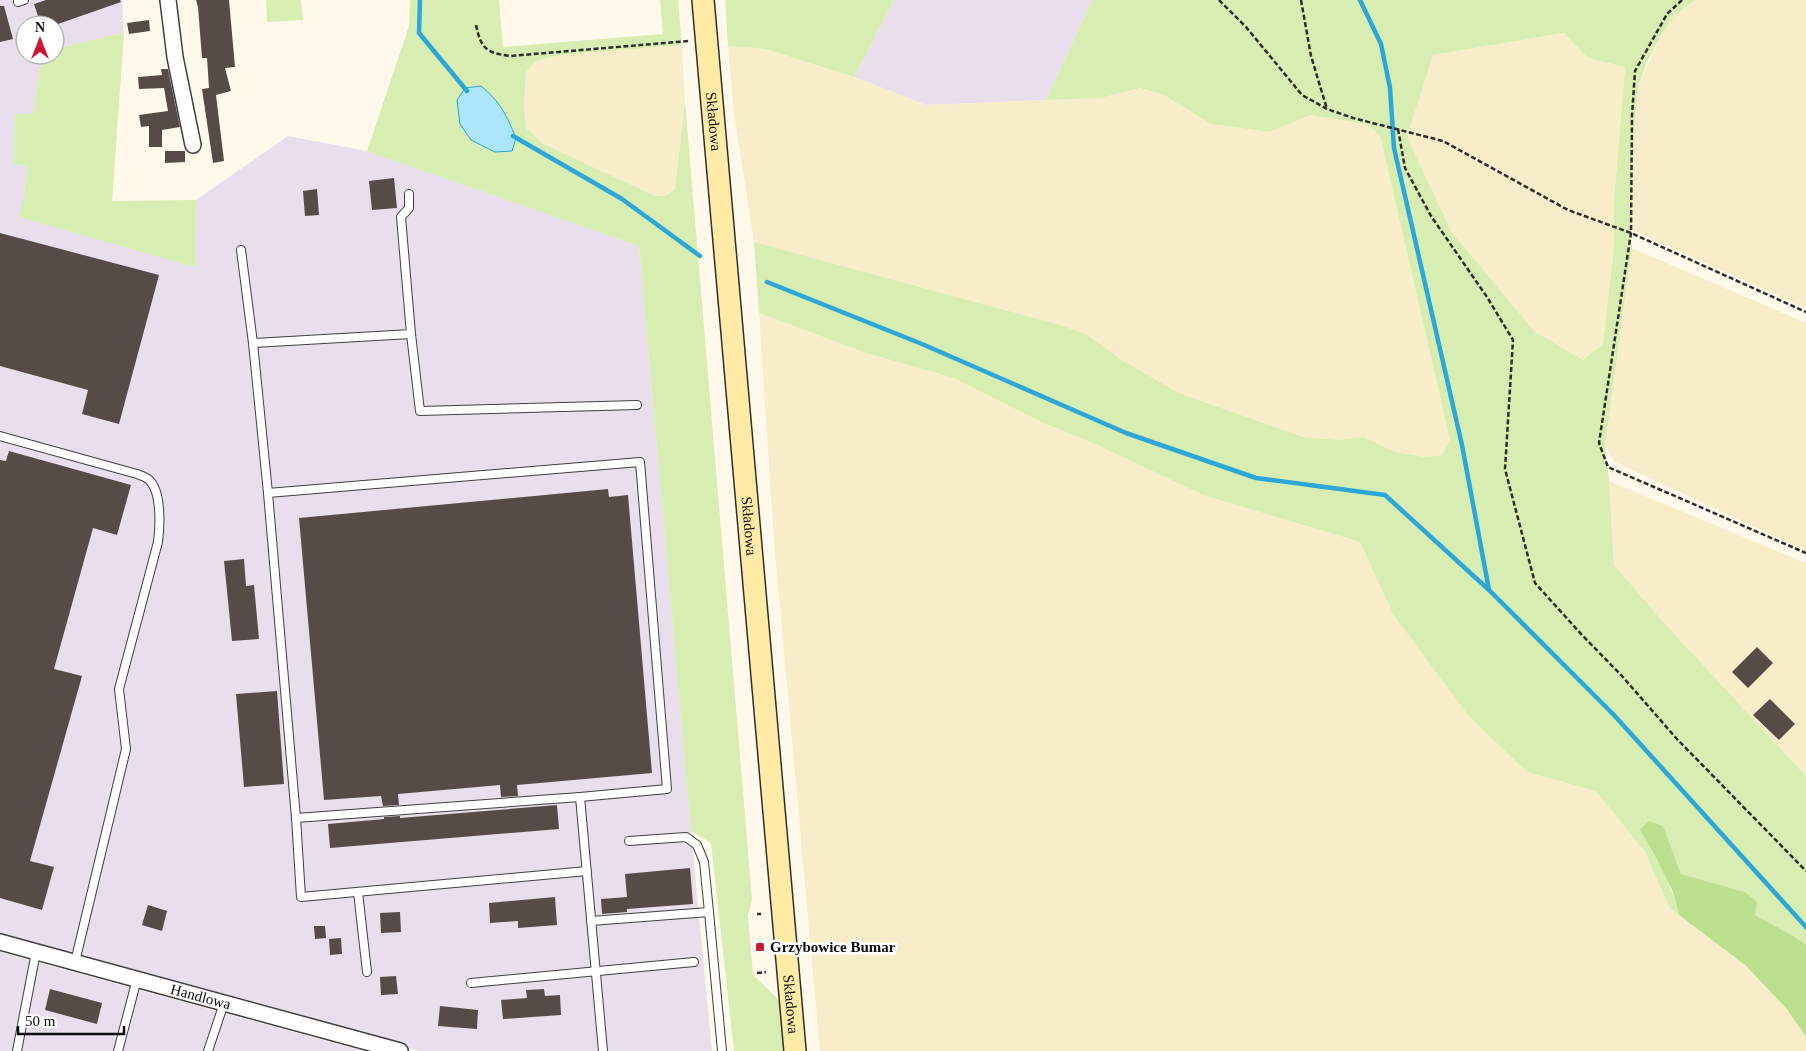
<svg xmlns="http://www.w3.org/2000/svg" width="1806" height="1051" font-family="Georgia,serif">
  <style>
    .industrial { fill: #e9dfec }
    .farmland { fill: #f7eec9 }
    .green { fill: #d7edb1; fill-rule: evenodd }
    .forest { fill: #bcdf8f }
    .water { fill: #abe6fb; stroke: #2ca7d8 }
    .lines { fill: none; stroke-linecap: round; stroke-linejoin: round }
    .stream { stroke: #2ca7d8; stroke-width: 4.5 }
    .building { fill: #564b47 }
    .lane-casing { stroke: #3f3f3f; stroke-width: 10 }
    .street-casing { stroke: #3f3f3f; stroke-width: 18 }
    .secondary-casing { stroke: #2e2e2e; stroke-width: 24 }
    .path { stroke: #2e2e2e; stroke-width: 2.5; stroke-dasharray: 5 2.5; stroke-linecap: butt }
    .lane { stroke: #fff; stroke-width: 8 }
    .street { stroke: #fff; stroke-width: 15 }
    .secondary { stroke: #ffeba6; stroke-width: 21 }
    .poi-dot { fill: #c71935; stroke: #fff; stroke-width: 2 }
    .labels { text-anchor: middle; stroke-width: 5; stroke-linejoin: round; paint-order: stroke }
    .street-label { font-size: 15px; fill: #0c0c0c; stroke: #fff }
    .poi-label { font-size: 15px; font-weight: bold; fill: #0c0c0c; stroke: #fff; text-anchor: start }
  </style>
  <rect width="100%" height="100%" fill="#fff9eb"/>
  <g class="industrial">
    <polygon points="0,0 122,0 124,33 55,49 55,25 25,25 25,55 42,55 33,114 15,114 14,165 27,166 24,196 20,217 195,266 196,200 288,136 367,151 639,246 698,906 712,1051 420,1051 0,935"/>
    <polygon points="894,0 1092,0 1046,100 926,105 854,77"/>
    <polygon points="0,952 363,1051 0,1051"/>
  </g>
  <g class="farmland">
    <polygon points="1695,0 1806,0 1806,308 1630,229 1635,119 1639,84 1661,36 1673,17"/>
    <polygon points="1565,33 1588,58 1625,67 1614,200 1614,247 1603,344 1583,360 1534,331 1451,231 1407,137 1433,55"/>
    <polygon points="682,45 685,101 675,189 666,196 655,196 542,144 526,128 524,107 526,72 536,61 559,55"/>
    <polygon points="728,46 766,49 854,77 926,105 1101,98 1140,88 1164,95 1211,124 1270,132 1310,115 1365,124 1380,135 1450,440 1442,455 1425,457 1395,452 1364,437 1339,440 1303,437 1179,393 1120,359 1086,334 1060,325 754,242 734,113"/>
    <polygon points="1632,248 1806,323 1806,551 1615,462 1605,446"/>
    <polygon points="759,313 866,353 954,378 1039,421 1093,443 1203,495 1360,542 1393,614 1527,772 1596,791 1645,852 1669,907 1745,965 1786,1008 1806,1037 1806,1051 820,1051 774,541"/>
    <polygon points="1609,481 1806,563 1806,776 1665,624 1614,565"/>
  </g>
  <g class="green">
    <polygon points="266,0 301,0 303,20 267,22"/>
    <polygon points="410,0 499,0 503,47 663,34 660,0 678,0 682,45 559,55 536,61 526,72 524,107 526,128 543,144 655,196 666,196 675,189 685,101 752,899 748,915 753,975 780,1001 784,1051 734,1051 711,843 691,831 639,246 367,151 409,26"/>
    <polygon points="725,0 894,0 854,77 766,49 728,46"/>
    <path d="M1092 0H1695L1673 17 1661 36 1647 62 1639 84 1635 119 1630 229 1632 248 1605 446 1609 481 1614 565 1665 624 1806 776V945L1795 937 1754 915 1745 892 1681 874 1663 827 1640 830C1657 859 1671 882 1679 915L1669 907 1645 852 1596 791 1527 772 1468 715 1393 614 1360 542 1203 495 1093 443 1039 421 954 378 866 353 759 313 754 242 1060 325 1086 334 1120 359 1179 393 1303 437 1339 440 1364 437 1395 452 1425 457 1442 455 1450 440 1380 135 1365 124 1310 115 1270 132 1211 124 1164 95 1140 88 1101 98 1046 100ZM1564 33 1588 58 1625 67 1614 200V247L1603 344 1583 360 1534 331 1451 231 1407 137 1433 55Z"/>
    <polygon points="124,33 112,201 196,200 195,267 19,217 24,196 27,166 14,165 15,114 33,114 42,55 55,55 55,49"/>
  </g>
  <polygon class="forest" points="1648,821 1663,826 1681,874 1745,892 1757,902 1755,915 1795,937 1806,945 1806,1037 1786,1008 1745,965 1679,915 1673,892 1655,856 1640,830"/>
  <path class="water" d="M481 86C501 103 506 114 516 138L512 151 495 152 471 140 460 124 457 100 465 88Z"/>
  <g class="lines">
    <g class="stream">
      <polyline points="420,0 419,33 467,91"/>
      <polyline points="1360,0 1381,44 1390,88 1394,148 1462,445 1489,590 1613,714 1806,927"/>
      <polyline points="513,136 622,199 700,256"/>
      <polyline points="767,282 922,344 1126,433 1256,478 1385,495 1489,590"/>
    </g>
  </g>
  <g class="building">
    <polygon points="46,0 120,0 121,2 55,25 41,25 34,4"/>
    <polygon points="196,0 229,0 235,67 225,68 231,91 216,95 224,161 213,163 202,89 209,88 207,58 202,58 198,7"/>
    <polygon points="0,6 4,6 13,39 0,42"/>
    <polygon points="149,20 150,31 129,34 127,23"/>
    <polygon points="161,69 168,69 180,127 162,130 162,147 149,147 149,126 141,127 139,115 168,111 164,88 139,89 138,77 162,75"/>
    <polygon points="165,151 185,151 185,162 165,163"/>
    <polygon points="394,178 397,208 372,210 369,181"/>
    <polygon points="317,189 319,215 305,216 303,191"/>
    <polygon points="0,233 159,275 119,424 82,414 88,390 0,366"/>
    <polygon points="9,451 131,485 117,535 93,528 54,669 82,676 30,861 54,867 42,910 0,898 0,460 6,461"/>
    <polygon points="608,489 609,497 628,495 652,773 517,785 518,796 501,797 500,785 398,794 399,805 383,806 381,796 324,800 299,518"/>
    <polygon points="244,559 246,586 254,585 259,639 232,641 224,561"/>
    <polygon points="1757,647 1773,663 1748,688 1732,672"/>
    <polygon points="277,691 284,784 244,787 236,694"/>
    <polygon points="1770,699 1795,724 1779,740 1753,715"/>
    <polygon points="557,805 559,829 330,848 328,824 384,819 384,817 400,816 400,818"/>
    <polygon points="690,868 693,904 627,909 627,912 602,914 601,899 627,897 625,874"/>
    <polygon points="555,897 557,925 518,928 518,921 490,923 489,903"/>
    <polygon points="148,905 167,911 162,931 142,925"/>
    <polygon points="400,912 401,932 381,933 380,913"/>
    <polygon points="314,926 325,926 326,938 315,939"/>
    <polygon points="341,938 342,954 330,955 329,939"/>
    <polygon points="396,976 398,994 381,995 380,977"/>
    <polygon points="50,989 102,1003 97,1024 45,1010"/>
    <polygon points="544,989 545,996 560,995 561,1015 503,1019 501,1000 527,998 526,990"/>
    <polygon points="440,1006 478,1010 477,1029 438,1026"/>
  </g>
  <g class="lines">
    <defs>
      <g id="lane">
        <polyline points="18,0 18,2 24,0"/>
        <polyline points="241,250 253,343 268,493"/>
        <polyline points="411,334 420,411 637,405"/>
        <polyline points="253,343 411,334 401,217 409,208 409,194"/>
        <path d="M0 436 137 474C140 475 145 477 148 479 162 490 160 526 158 542L119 689 126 749 75 962"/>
        <polyline points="296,818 268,493 640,462 667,789 580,797"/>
        <polyline points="629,841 686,837 697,845 704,862 709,912"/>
        <polyline points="587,871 301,897 296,818 580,797 603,1051"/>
        <polyline points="358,892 367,972"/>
        <polyline points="591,921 709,912 722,1051"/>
        <polyline points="471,983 694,962"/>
        <polyline points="17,1051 36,952"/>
        <polyline points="118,1051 137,979"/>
        <polyline points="208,1051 224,1003"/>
      </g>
      <g id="street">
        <polyline points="168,0 175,57 193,145"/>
        <path id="s1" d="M0 942 400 1051"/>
      </g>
      <g id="secondary">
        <path id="s2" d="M703 0 795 1051"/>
      </g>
    </defs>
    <use href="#lane" class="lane-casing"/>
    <use href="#street" class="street-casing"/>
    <use href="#secondary" class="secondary-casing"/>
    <g class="path">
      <polyline points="1219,0 1246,27 1302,95 1327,109 1353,118 1443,141 1568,210 1631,233 1806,312"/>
      <polyline points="1301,0 1311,56 1327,109"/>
      <polyline points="1682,0 1667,14 1635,71 1632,116 1631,233 1599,443 1608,467 1806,553"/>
      <path d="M476 25C481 49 487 53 510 56L689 41"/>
      <polyline points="1398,129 1405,168 1431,216 1487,297 1513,340 1505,469 1535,583 1582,635 1622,676 1676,738 1806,871"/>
      <polyline points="757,914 761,914"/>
      <polyline points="757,973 766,972"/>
    </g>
    <use href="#lane" class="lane"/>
    <use href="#street" class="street"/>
    <use href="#secondary" class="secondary"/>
  </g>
  <rect class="poi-dot" x="755" y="942" width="10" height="10" rx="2.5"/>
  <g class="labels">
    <g class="street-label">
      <text dy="5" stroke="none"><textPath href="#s2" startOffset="122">Składowa</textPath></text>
      <text dy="5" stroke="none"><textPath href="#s2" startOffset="528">Składowa</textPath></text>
      <text dy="5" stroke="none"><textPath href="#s1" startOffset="208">Handlowa</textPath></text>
      <text dy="5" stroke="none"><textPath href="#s2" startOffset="1008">Składowa</textPath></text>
    </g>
    <g class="poi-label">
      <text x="770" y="952">Grzybowice Bumar</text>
    </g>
  </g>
  <g transform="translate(40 40)"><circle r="24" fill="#ffffff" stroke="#9e9e9e"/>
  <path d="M0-4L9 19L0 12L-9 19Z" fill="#c71935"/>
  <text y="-8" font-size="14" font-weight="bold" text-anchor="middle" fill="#0c0c0c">N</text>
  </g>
  <path d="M18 1026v8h106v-8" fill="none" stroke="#0c0c0c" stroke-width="2.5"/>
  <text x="25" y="1026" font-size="15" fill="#0c0c0c" stroke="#ffffff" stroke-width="4" paint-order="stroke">50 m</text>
</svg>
